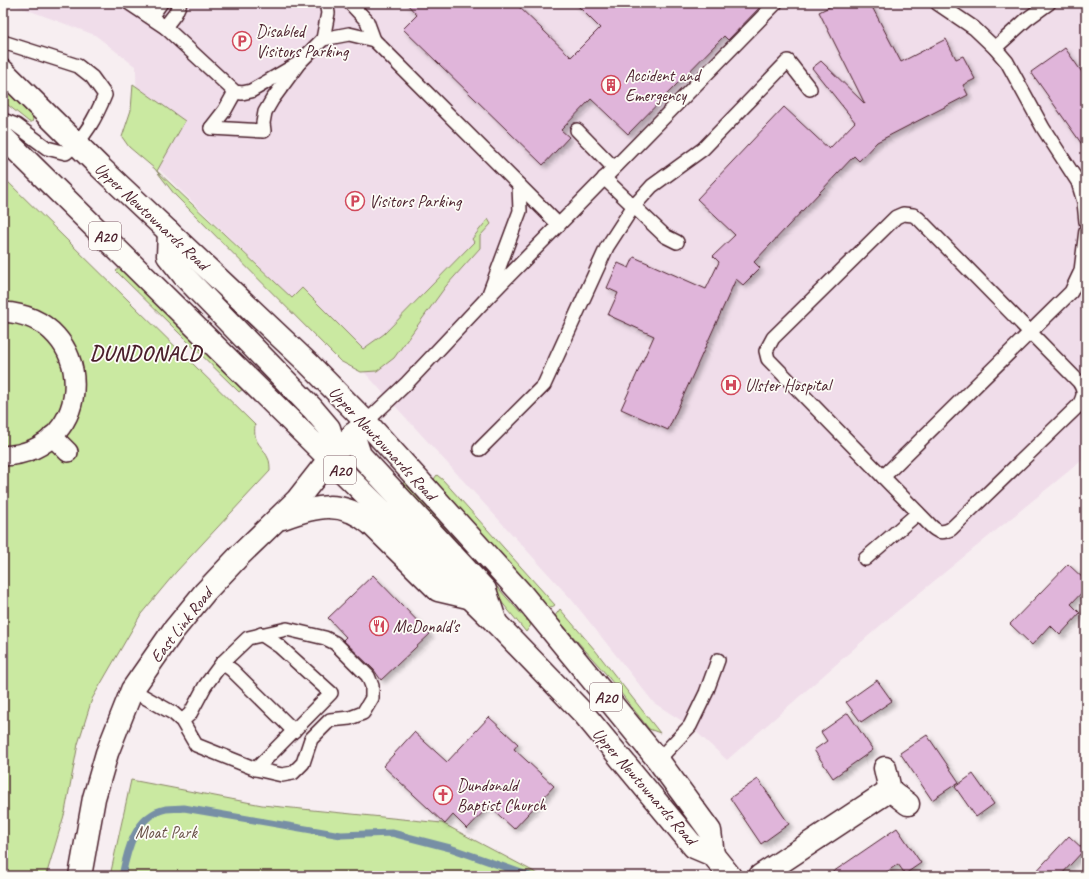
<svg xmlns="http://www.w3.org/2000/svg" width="1089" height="879" font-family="Caveat,sans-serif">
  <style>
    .built { fill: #f0ddea }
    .green { fill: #cae9a1; stroke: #8a8466 }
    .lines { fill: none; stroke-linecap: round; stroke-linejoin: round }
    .stream { stroke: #778fa5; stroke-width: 7 }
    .building { fill: #e0b5da; stroke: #4a1f2b; filter: url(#shadow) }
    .service-casing { stroke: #4a1f2b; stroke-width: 16 }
    .pedestrian-casing { stroke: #4a1f2b; stroke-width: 22 }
    .minor-casing { stroke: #4a1f2b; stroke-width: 25 }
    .tertiary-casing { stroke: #4a1f2b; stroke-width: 25 }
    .trunk-casing { stroke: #4a1f2b; stroke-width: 25 }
    .service { stroke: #fdfcf7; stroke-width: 13 }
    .pedestrian { stroke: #fdfcf7; stroke-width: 19 }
    .minor { stroke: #fdfcf7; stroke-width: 22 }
    .tertiary { stroke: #fdfcf7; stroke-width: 22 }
    .trunk { stroke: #fdfcf7; stroke-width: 22 }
    .labels { text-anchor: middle; stroke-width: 3.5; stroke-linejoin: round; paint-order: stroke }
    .shield { fill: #fdfcf7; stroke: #806168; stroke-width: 1 }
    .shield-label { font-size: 16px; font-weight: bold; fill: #4a1f2b }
    .poi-label { font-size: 17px; fill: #4a1f2b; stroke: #fdfcf7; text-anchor: start }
    .street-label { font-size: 17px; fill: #4a1f2b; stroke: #fdfcf7 }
    .park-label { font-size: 17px; fill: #6a5248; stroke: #fdfcf7 }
    .district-label { font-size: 21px; font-weight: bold; letter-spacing: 1px; fill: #4a1f2b; stroke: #fdfcf7 }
  </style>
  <defs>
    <filter id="shadow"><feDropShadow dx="3.5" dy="3.5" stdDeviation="2" flood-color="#0004"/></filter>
  </defs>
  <rect width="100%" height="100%" fill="#f7eef1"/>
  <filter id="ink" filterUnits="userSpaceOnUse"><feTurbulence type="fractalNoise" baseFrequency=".025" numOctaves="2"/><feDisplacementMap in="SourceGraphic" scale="8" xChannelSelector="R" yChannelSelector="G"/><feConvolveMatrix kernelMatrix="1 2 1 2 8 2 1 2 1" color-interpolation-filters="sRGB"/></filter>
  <g filter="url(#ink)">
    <polygon class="built" points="9,3 1086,3 1086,457 890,617 727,760 690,726 654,703 572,600 336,341 137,148 136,67 95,35"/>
    <g class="green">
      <polygon points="133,84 185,121 157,171 292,298 302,288 363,349 384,334 474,242 472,239 488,219 491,224 480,236 480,248 446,286 394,358 377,371 361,372 340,361 175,195 155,169 129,147 122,137 131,110"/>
      <polygon points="3,88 32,117 33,119 32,122 29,122 3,101"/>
      <path d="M3 177 255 425C253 444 261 443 268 458 270 461 270 467 270 471L176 572 141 614 92 699 78 744 65 812 46 876H3Z"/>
      <polygon points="120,268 243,389 239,392 116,271"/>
      <polygon points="437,475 443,480 555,605 549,609 434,479"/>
      <polygon points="404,482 531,625 526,632 491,589 399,489"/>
      <polygon points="560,609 595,650 660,733 649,729 606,674 555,616"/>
      <polygon points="131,780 262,805 442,823 542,876 110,876"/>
    </g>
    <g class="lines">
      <path class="stream" d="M122 876C127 851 135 815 166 809 172 808 178 809 184 808L341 835 392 833 450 848 530 876"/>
    </g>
    <g class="building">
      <polygon points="406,3 515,3 571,57 600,28 575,3 764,3 728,40 724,36 628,134 591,99 561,130 569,137 543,165 403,29 417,15"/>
      <polygon points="837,3 870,3 901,62 946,39 956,59 963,56 975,79 963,85 968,95 877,142 859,161 854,156 754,262 760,268 743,285 736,279 668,430 621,409 654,336 608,315 618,293 607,288 618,263 629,268 634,257 706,289 719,262 713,256 735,235 697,199 784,107 829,149 855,122 812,68 821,61 865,104 819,12"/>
      <polygon points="1065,48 1086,78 1086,150 1031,72"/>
      <polygon points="1068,564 1086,581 1086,588 1071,604 1080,613 1060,635 1050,625 1032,645 1010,624"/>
      <polygon points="373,575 430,634 381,680 374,670 343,640 346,637 328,618"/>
      <polygon points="877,680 892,701 861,722 846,702"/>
      <polygon points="848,713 873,750 833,778 814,750 827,741 821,732"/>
      <polygon points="489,717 518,744 514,749 554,786 514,829 489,806 467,829 453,815 445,824 383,766 414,732 447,762"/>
      <polygon points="927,735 959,782 932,800 900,753"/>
      <polygon points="973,774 994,804 976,817 955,787"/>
      <polygon points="758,779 789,824 761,844 730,798"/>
      <polygon points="897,828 921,863 905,874 898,864 881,876 827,876"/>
      <polygon points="1069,836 1084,850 1060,876 1032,876"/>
    </g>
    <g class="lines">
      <defs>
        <g id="service">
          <polyline points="129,3 165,27 235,92 242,93 251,91 299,63"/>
          <polyline points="350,3 367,21 374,40 559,225"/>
          <polyline points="937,3 974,28 995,48 1007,62 1043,128 1078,182 1084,202 1086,222"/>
          <polyline points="151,17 161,3"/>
          <polyline points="165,27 175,14 180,3"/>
          <polyline points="323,39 349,34 374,40"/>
          <path d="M3 42 78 66 92 77 105 95C96 117 85 138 66 153L47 148 16 125 3 120"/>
          <polyline points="995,48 1027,19 1049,3"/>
          <polyline points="211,128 264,131 263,123 265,112 272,100 299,63 323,39 328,13 326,3"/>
          <polyline points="211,128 225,110 235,92"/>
          <polyline points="577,130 614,168"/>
          <polyline points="604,178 665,236 677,242"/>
          <path d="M903 214 913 215 919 219 1079 382C1085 391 1084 396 1079 405L951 529C941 534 937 532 930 525L768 359 766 351 773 338 896 217Z"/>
          <polyline points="489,294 520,211 519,185"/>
          <polyline points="366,422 407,383 488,297 776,3"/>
          <polyline points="480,449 544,385 607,247 633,207 652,186 703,149 788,61 810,89"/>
          <polyline points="883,477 1071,292 1081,271 1086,230"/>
          <polyline points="865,559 918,513"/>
          <polyline points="222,663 232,670 294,731"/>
          <polyline points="132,690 173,713 182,721 196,745 256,769 282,775 293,773 303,763 311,739 330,720 350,718 363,713 372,698 372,686 368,676 335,643 325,638 287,629 248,638 222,663 205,686 190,714 182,721"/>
          <polyline points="658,760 690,726 706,693 718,660"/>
          <polyline points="256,769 331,693 279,646 261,634"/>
        </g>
        <g id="pedestrian">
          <path d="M3 312C97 317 99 451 3 456"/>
          <polyline points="52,436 68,452"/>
        </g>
        <g id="minor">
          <polyline points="885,768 890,790 908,804"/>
          <polyline points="760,876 890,790"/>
        </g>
        <g id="tertiary">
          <polyline points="169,232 168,256 184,276 312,408 329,428 336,452"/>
          <polyline points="353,434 360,455 485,590 496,623"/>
          <path d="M283 518C316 506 341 499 371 524L438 590 468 597"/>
          <polyline points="80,876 94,798 107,753 132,690 173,631 205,592 240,555 297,500 330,458 366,422"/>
        </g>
        <g id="trunk">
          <polyline points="3,71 100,167 309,364 366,422 521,593 658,760 710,831 713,855"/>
          <polyline points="3,137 496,623 584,714 694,847 713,855 730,876"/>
        </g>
      </defs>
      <use href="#service" class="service-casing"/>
      <use href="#pedestrian" class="pedestrian-casing"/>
      <use href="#minor" class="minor-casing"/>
      <use href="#tertiary" class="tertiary-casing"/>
      <use href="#trunk" class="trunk-casing"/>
      <use href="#service" class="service"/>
      <use href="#pedestrian" class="pedestrian"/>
      <use href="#minor" class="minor"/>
      <use href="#tertiary" class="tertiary"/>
      <use href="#trunk" class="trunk"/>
    </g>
  </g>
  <defs>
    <symbol id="parking-ring" viewBox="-11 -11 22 22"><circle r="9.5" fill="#fdfcf7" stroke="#d1495b" stroke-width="1.5"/><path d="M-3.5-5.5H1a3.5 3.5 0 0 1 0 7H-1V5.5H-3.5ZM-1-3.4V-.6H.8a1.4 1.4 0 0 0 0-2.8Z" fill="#d1495b"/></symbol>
    <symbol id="building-ring" viewBox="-11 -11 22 22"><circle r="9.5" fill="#fdfcf7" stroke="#d1495b" stroke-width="1.5"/><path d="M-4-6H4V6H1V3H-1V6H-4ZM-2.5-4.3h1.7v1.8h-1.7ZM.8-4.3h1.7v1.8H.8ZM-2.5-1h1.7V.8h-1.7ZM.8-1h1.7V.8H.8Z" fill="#d1495b"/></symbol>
    <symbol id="hospital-ring" viewBox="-11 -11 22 22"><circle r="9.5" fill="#fdfcf7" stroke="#d1495b" stroke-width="1.5"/><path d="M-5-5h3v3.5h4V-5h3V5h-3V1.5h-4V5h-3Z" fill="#d1495b"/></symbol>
    <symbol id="restaurant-ring" viewBox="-11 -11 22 22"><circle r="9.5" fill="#fdfcf7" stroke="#d1495b" stroke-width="1.5"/><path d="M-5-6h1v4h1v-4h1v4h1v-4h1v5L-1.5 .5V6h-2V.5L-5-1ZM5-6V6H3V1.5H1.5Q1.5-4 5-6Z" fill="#d1495b"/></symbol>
    <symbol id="church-ring" viewBox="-11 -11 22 22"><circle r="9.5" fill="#fdfcf7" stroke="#d1495b" stroke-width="1.5"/><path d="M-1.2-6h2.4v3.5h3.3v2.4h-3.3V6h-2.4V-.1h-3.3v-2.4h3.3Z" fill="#d1495b"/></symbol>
  </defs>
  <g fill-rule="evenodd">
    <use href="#parking-ring" x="231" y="30" width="22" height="22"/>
    <use href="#building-ring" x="600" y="74" width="22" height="22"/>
    <use href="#parking-ring" x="344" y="190" width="22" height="22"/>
    <use href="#hospital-ring" x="720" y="374" width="22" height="22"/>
    <use href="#restaurant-ring" x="368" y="615" width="22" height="22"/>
    <use href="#church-ring" x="432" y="784" width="22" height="22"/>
  </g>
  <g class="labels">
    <g class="shield">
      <rect x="89" y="222" width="32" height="28" rx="3"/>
      <rect x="324" y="456" width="32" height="28" rx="3"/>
      <rect x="590" y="683" width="32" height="28" rx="3"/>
    </g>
    <g class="shield-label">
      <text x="105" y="242">A20</text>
      <text x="340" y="476">A20</text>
      <text x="606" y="703">A20</text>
    </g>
    <g class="poi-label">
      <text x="256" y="37">Disabled<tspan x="256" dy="20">Visitors Parking</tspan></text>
      <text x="625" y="81">Accident and<tspan x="625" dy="20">Emergency</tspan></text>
      <text x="369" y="207">Visitors Parking</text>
      <text x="745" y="391">Ulster Hospital</text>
      <text x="393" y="632">McDonald's</text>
      <text x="457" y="791">Dundonald<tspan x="457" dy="20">Baptist Church</tspan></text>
    </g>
    <g class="street-label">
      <text transform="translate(152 216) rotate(43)" y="6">Upper Newtownards Road</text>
      <text transform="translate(383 443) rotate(47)" y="6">Upper Newtownards Road</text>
      <text transform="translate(181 625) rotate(-52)" y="6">East Link Road</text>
      <text transform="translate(645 786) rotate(49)" y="6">Upper Newtownards Road</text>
    </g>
    <g class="park-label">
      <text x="166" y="838">Moat Park</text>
    </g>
    <g class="district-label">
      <text x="146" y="360">DUNDONALD</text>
    </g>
  </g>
  <rect width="1089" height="879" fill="none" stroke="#fdfcf7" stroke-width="16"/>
  <rect x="8" y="8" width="1073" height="863" fill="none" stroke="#4a1f2b" stroke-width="1.5" filter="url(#ink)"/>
</svg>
